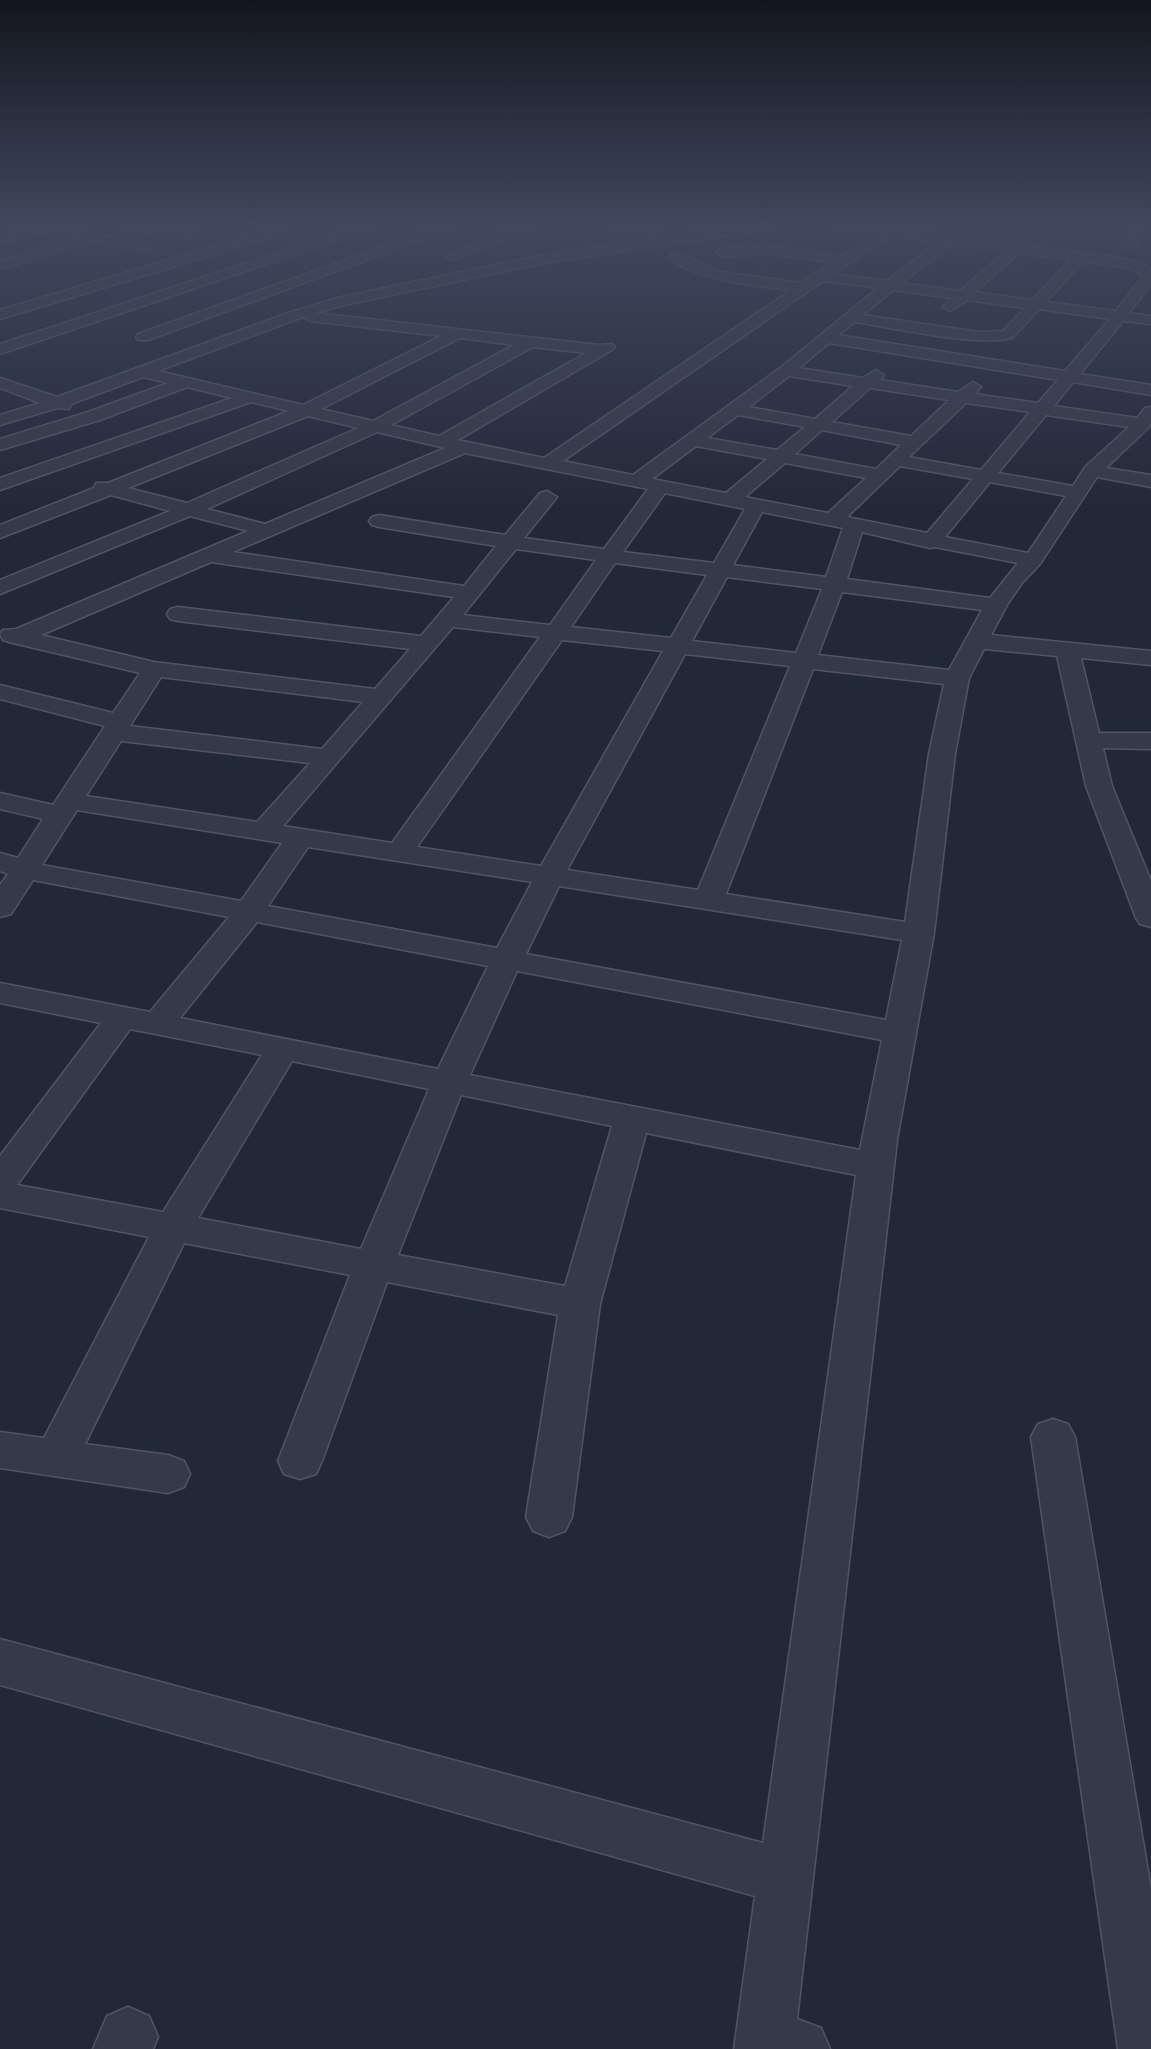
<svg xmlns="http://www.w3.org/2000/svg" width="1151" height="2049" font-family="Quicksand,sans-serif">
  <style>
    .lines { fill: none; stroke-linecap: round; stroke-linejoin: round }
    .minor-casing { stroke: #515562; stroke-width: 3 }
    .minor { fill: #363a48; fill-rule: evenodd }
  </style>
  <rect width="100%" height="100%" fill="#232837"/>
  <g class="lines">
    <defs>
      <g id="minor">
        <polygon points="37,225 58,225 55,228 147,244 153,248 147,252 90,242 0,269 0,261 75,239 39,232 0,244 0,236"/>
        <path d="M115 225C134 225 185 223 198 235L192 239 121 229Z"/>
        <polygon points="363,225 382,225 0,354 0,344"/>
        <polygon points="443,225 462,225 148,340 138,340 136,337 138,334"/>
        <polygon points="521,225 539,225 456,259 451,260 445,256"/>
        <path d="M595 225C613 225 645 221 659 233L653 237Z"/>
        <path d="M749 225H783L777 229 544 263 344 305 316 313 599 345 612 344 615 347 612 350 458 440 544 458 791 290C749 285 708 282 670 260V254H680L722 272 801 283 833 262 770 254 722 256 716 252 722 248 770 246 842 256 876 234 835 229 829 225H866L1113 257 1142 263 1151 269V284L1129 313 1151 316V324L1123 321 1080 374 1151 385V395L1073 382 1054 406 1137 418 1145 408 1151 407V423L1148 428 1106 468 1151 475V487L1097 477 1040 564 1022 583 1007 605 991 635 1151 651V665L1081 658 1099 733H1151V749L1103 748 1112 786 1151 881V927L1140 924 1136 918 1086 786 1057 656 984 649 969 678 955 754 934 933 897 1140 797 2019 821 2028 830 2049H734L755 1896 0 1685V1639L763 1843 856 1175 646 1133 600 1304 572 1517 565 1531 549 1537 533 1531 526 1517 558 1315 387 1282 322 1461 316 1474 300 1479 284 1474 278 1461 350 1275 184 1243 85 1444 168 1455 184 1461 190 1474 184 1487 168 1493 0 1468V1432L44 1438 149 1237 0 1208V1156L101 1023 0 1003V983L150 1012 229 917 33 880 11 914 0 917V885L8 874 0 871V853L18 858 43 819 0 809V793L53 805 105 726 0 699V685L113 713 140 673 9 642 3 640 0 634 3 630 16 629 248 531 190 516 0 594V580L170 511 111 495 0 538V525L94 488 96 483H108L289 411 251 402 0 490V478L232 398 187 387 100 420 0 450V439L88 412 168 383 143 377 71 404 69 409 57 408 0 425V415L40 403 0 388V378L57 397 288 313 341 297 544 255ZM890 236 939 242 887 281 833 274ZM953 244 1006 251 960 291 901 283ZM1019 253 1071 259 1032 300 975 292ZM1083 261 1133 269 1143 276 1116 311 1046 302ZM823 281 878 288 784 365 633 475 563 461ZM893 290 952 298 943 307 950 311 967 300 1025 308 1003 331 978 332 863 315ZM1039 309 1110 319 1065 371 838 335 855 322C895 328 976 347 1012 338ZM303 317 310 321 441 336 303 405 158 371ZM460 338 514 345 373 421 321 409ZM829 343 1058 380 1038 403 975 394 981 387 973 382 958 392 880 380 884 375 876 370 863 378 799 368ZM533 347 586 353 439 436 391 425ZM789 376 853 386 815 419 749 407ZM870 388 949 400 911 436 832 422ZM966 403 1030 412 981 470 909 457ZM738 415 805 427 777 450 707 438ZM1046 415 1129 427 1085 467 1073 486 998 473ZM308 416 358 428 187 503 128 488ZM822 430 901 445 876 469 795 454ZM377 432 445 448 265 524 207 509ZM696 446 767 459 726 493 652 479ZM465 453 648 489 604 549 524 538 557 497 547 491 540 493 505 535 379 515 372 517 369 521 372 525 379 527 496 546 464 586 233 552ZM785 463 866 478 828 513 745 497ZM900 466 973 479 927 533 847 517ZM990 482 1066 496 1028 553 945 537ZM665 493 745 509 714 563 623 552ZM762 512 843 528 826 577 733 565ZM862 532 930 548 935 547 1018 563 990 598 847 579ZM516 549 596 560 550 625 463 615ZM211 562 454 597 421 636 178 607 170 609 167 614 170 619 178 621 410 649 375 689 154 662 41 635ZM615 563 707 575 671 638 571 627ZM727 577 822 589 796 653 692 641ZM842 592 982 610 949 670 818 655ZM453 627 540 637 392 843 283 826ZM562 640 663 651 541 866 417 847ZM685 654 790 666 698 890 567 870ZM813 669 944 684 929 754 905 922 726 894ZM161 677 363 702 322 749 130 726ZM121 741 310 763 257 822 86 796ZM77 810 282 843 241 901 42 865ZM308 847 532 882 497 948 268 906ZM559 886 902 940 886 1020 526 954ZM257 922 488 966 438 1069 180 1018ZM517 971 882 1040 860 1150 470 1075ZM130 1029 262 1055 163 1212 17 1185ZM292 1061 429 1089 361 1249 198 1218ZM461 1095 612 1126 565 1286 398 1255Z"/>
        <polygon points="1132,225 1144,225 1135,247 1129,251 1123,247"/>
        <polygon points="278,227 282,228 282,234 0,319 0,310"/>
        <polygon points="1053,1419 1068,1424 1075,1437 1151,1889 1151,2049 1118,2049 1031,1437 1038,1424"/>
        <polygon points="128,2007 149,2016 158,2037 153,2049 93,2049 107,2016"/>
      </g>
    </defs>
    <use href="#minor" class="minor-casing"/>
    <use href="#minor" class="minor"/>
  </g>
  <linearGradient id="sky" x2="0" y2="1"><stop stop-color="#13161e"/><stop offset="0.44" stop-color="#3f485e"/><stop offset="1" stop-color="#3f485e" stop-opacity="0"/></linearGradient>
  <rect width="1151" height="512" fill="url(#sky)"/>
</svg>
